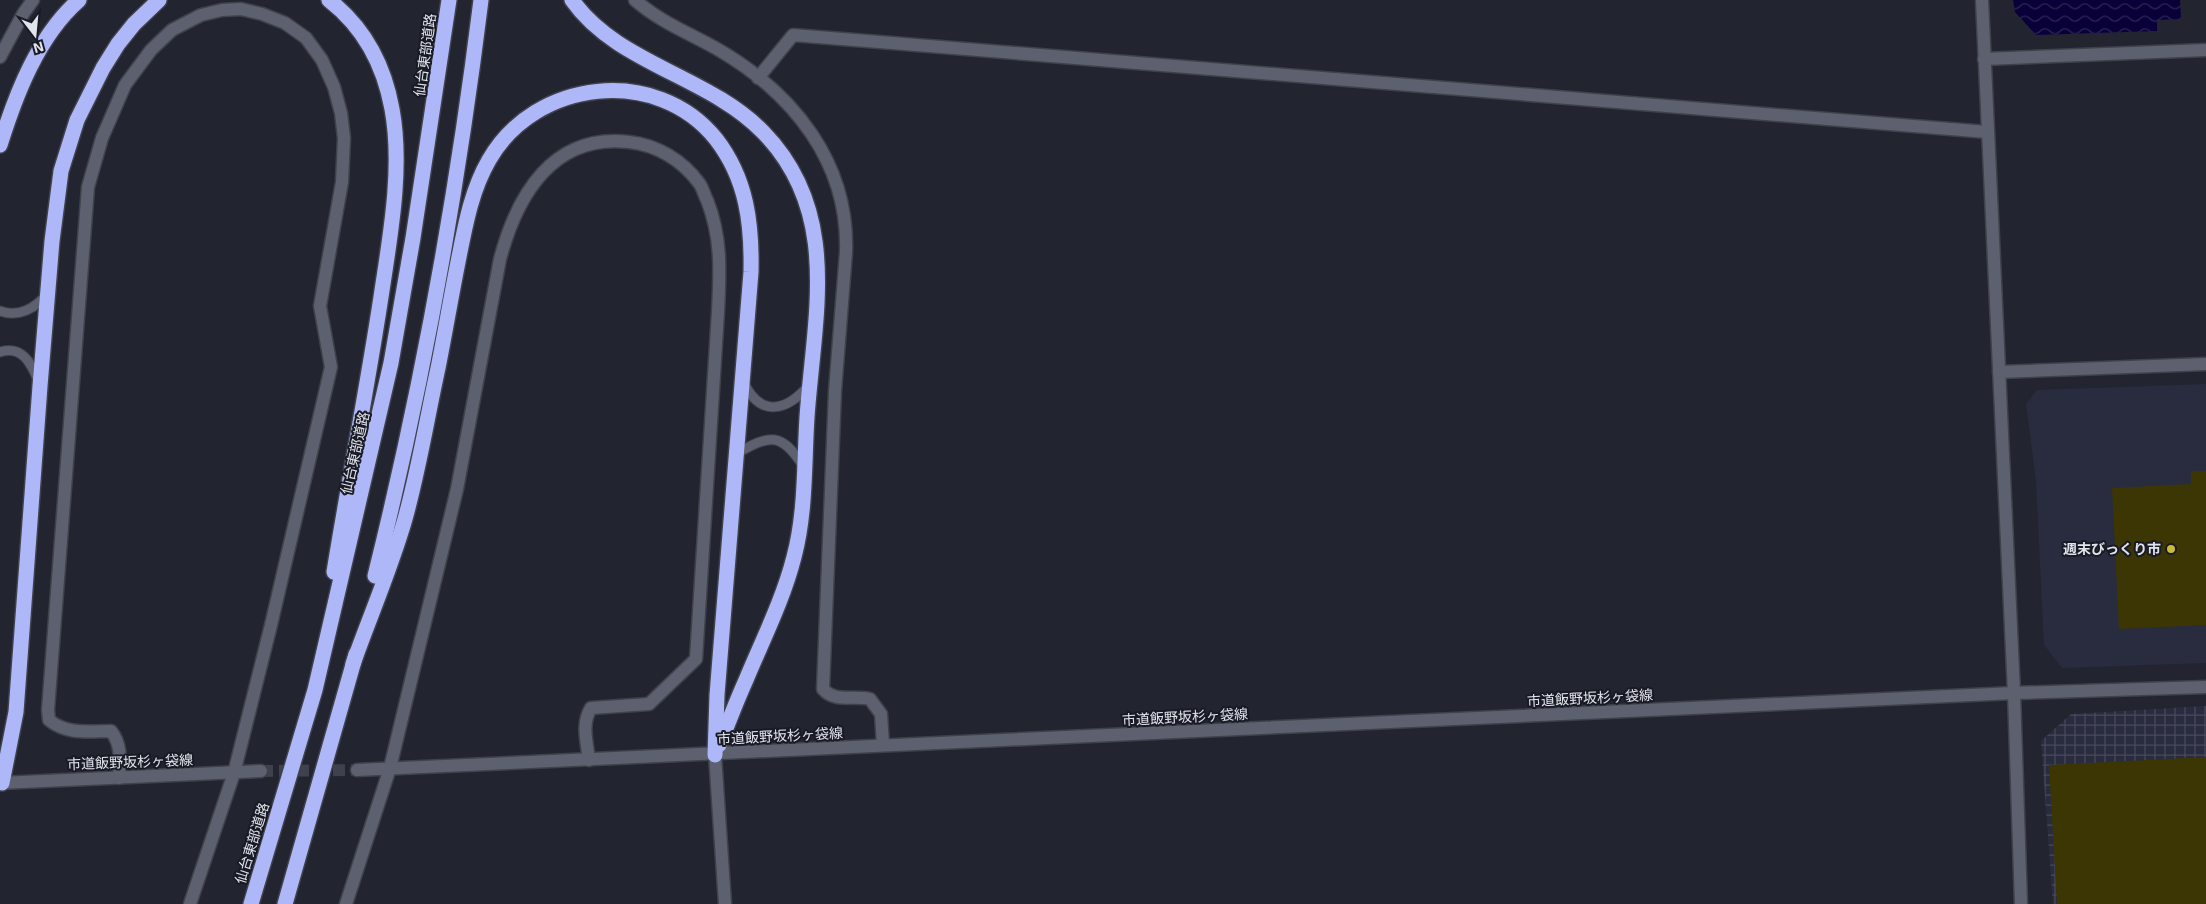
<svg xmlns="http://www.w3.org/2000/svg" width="2206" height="904" font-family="'Exo 2','Noto Sans JP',sans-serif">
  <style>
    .built { fill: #292c3e }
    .industrial { fill: url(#industrial-grid) }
    .water { fill: url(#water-waves) }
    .building { fill: #3c3504 }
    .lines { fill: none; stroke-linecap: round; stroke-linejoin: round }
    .secondary-tunnel { stroke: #3f414c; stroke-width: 12; stroke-dasharray: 12 6; stroke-linecap: butt }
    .lane-casing { stroke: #3f414b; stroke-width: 11 }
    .street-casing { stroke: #3f414b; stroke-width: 15 }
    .secondary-casing { stroke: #3f414b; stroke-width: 15 }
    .highway-casing { stroke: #3f414b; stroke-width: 18 }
    .lane { stroke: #5d606f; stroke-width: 9 }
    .street { stroke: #5d606f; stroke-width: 12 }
    .secondary { stroke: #5d606f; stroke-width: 12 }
    .highway { stroke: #aeb7f7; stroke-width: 15 }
    .poi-dot { fill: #caba39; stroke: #181a26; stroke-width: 2 }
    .labels { text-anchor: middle; stroke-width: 4; stroke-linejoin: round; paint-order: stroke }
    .street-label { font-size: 14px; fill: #e2e4ec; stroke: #181a26 }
    .poi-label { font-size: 14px; font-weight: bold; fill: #e2e4ec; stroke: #181a26; text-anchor: end }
  </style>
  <defs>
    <pattern id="industrial-grid" width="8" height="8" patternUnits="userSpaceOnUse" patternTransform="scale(1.25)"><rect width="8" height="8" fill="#292c3e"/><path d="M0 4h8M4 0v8" fill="none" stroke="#484a5a"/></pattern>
    <pattern id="water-waves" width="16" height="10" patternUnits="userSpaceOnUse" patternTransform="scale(1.25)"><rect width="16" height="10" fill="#0a0039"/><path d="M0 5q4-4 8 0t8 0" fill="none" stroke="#2d2556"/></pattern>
  </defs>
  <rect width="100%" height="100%" fill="#222430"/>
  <polygon class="built" points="2206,384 2206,663 2062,668 2044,645 2036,481 2026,404 2037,390"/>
  <polygon class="industrial" points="2206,706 2206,904 2053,904 2041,741 2071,714"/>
  <polygon class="water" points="2013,0 2180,0 2181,19 2157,20 2157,31 2036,35 2015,12"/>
  <g class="building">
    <polygon points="2191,471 2206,471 2206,625 2119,629 2112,488 2191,484"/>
    <polygon points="2206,757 2206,904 2057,904 2049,765"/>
  </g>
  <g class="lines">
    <polyline class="secondary-tunnel" points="261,771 357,770"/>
    <defs>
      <g id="lane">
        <path d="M0 311C18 318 36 308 47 294"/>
        <path d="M0 352C22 345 31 363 38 380"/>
        <path d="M744 383C761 418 787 411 809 385"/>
        <path d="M736 454C769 435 781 431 803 466"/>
      </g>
      <g id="street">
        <path d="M635 0C660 22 691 34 719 50 794 94 849 163 846 252L835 391 823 689C835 703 854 695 870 699L881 714 883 745"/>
        <polyline points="0,57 23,14 33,0"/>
        <polyline points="758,78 793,35 1987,132"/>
        <polyline points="1999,372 2206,364"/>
        <path d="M119 778C120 760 122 745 111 731 89 731 67 735 49 720L48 710 88 187 102 138 125 85 151 50 172 30 201 15 222 10 241 9 262 14 285 23 306 38 322 60 334 87 341 113 344 138 342 182 320 306 331 367 271 625 234 773 190 904"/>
        <path d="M346 904 390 768 457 489 500 259C517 195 553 133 629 142 657 145 682 160 699 183 703 188 704 195 707 200 722 238 720 272 718 312L696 659 649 704 591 708C581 724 587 742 589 760"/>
      </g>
      <g id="secondary">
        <polyline points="1982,0 2014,693 2021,904"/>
        <polyline points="1984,59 2206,50"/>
        <polyline points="715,755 725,904"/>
        <polyline points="357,770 2014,693 2206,687"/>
        <polyline points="0,783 261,771"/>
      </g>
      <g id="highway">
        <path d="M329 0C365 28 384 65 392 109 403 168 390 237 381 297 367 389 349 480 334 572"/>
        <path d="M572 0C617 64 709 76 763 132 842 213 814 316 807 417 804 464 806 512 794 557 783 600 763 639 746 680 736 702 728 724 719 745"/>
        <path d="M0 145C16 94 38 36 79 0"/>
        <path d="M375 576C422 387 457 194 481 0"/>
        <path d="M353 664C370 616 391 568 405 519 419 469 427 418 438 368 445 333 451 297 458 262 465 227 471 191 489 160 535 79 657 65 716 139 747 179 752 224 751 272L717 695 715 755"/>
        <polyline points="2,783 16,712 40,386 52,241 61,171 77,120 103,68 118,44 134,24 159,0"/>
        <polyline points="251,904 315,690 391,363 413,238 449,0"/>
        <polyline points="285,904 356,654"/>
      </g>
    </defs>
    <use href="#lane" class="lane-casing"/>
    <use href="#street" class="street-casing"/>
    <use href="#secondary" class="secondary-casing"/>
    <use href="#highway" class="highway-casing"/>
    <use href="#lane" class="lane"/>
    <use href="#street" class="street"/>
    <use href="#secondary" class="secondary"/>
    <use href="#highway" class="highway"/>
  </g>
  <circle class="poi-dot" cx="2171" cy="549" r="5"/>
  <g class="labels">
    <g class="street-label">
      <text transform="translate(425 55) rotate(-82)" y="5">仙台東部道路</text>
      <text transform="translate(355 453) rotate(-77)" y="5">仙台東部道路</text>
      <text transform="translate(1590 698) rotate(-3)" y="5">市道飯野坂杉ヶ袋線</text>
      <text transform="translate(1185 717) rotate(-3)" y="5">市道飯野坂杉ヶ袋線</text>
      <text transform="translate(780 736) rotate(-3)" y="5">市道飯野坂杉ヶ袋線</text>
      <text transform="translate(130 762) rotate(-2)" y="5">市道飯野坂杉ヶ袋線</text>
      <text transform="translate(252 843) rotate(-73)" y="5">仙台東部道路</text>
    </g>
    <g class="poi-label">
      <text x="2161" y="554">週末びっくり市</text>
    </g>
  </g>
  <g transform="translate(35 35) rotate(164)" stroke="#181a26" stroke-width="4" paint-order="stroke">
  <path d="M0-4L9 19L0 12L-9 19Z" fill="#e2e4ec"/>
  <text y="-8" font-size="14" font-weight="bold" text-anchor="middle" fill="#e2e4ec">N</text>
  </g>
</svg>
